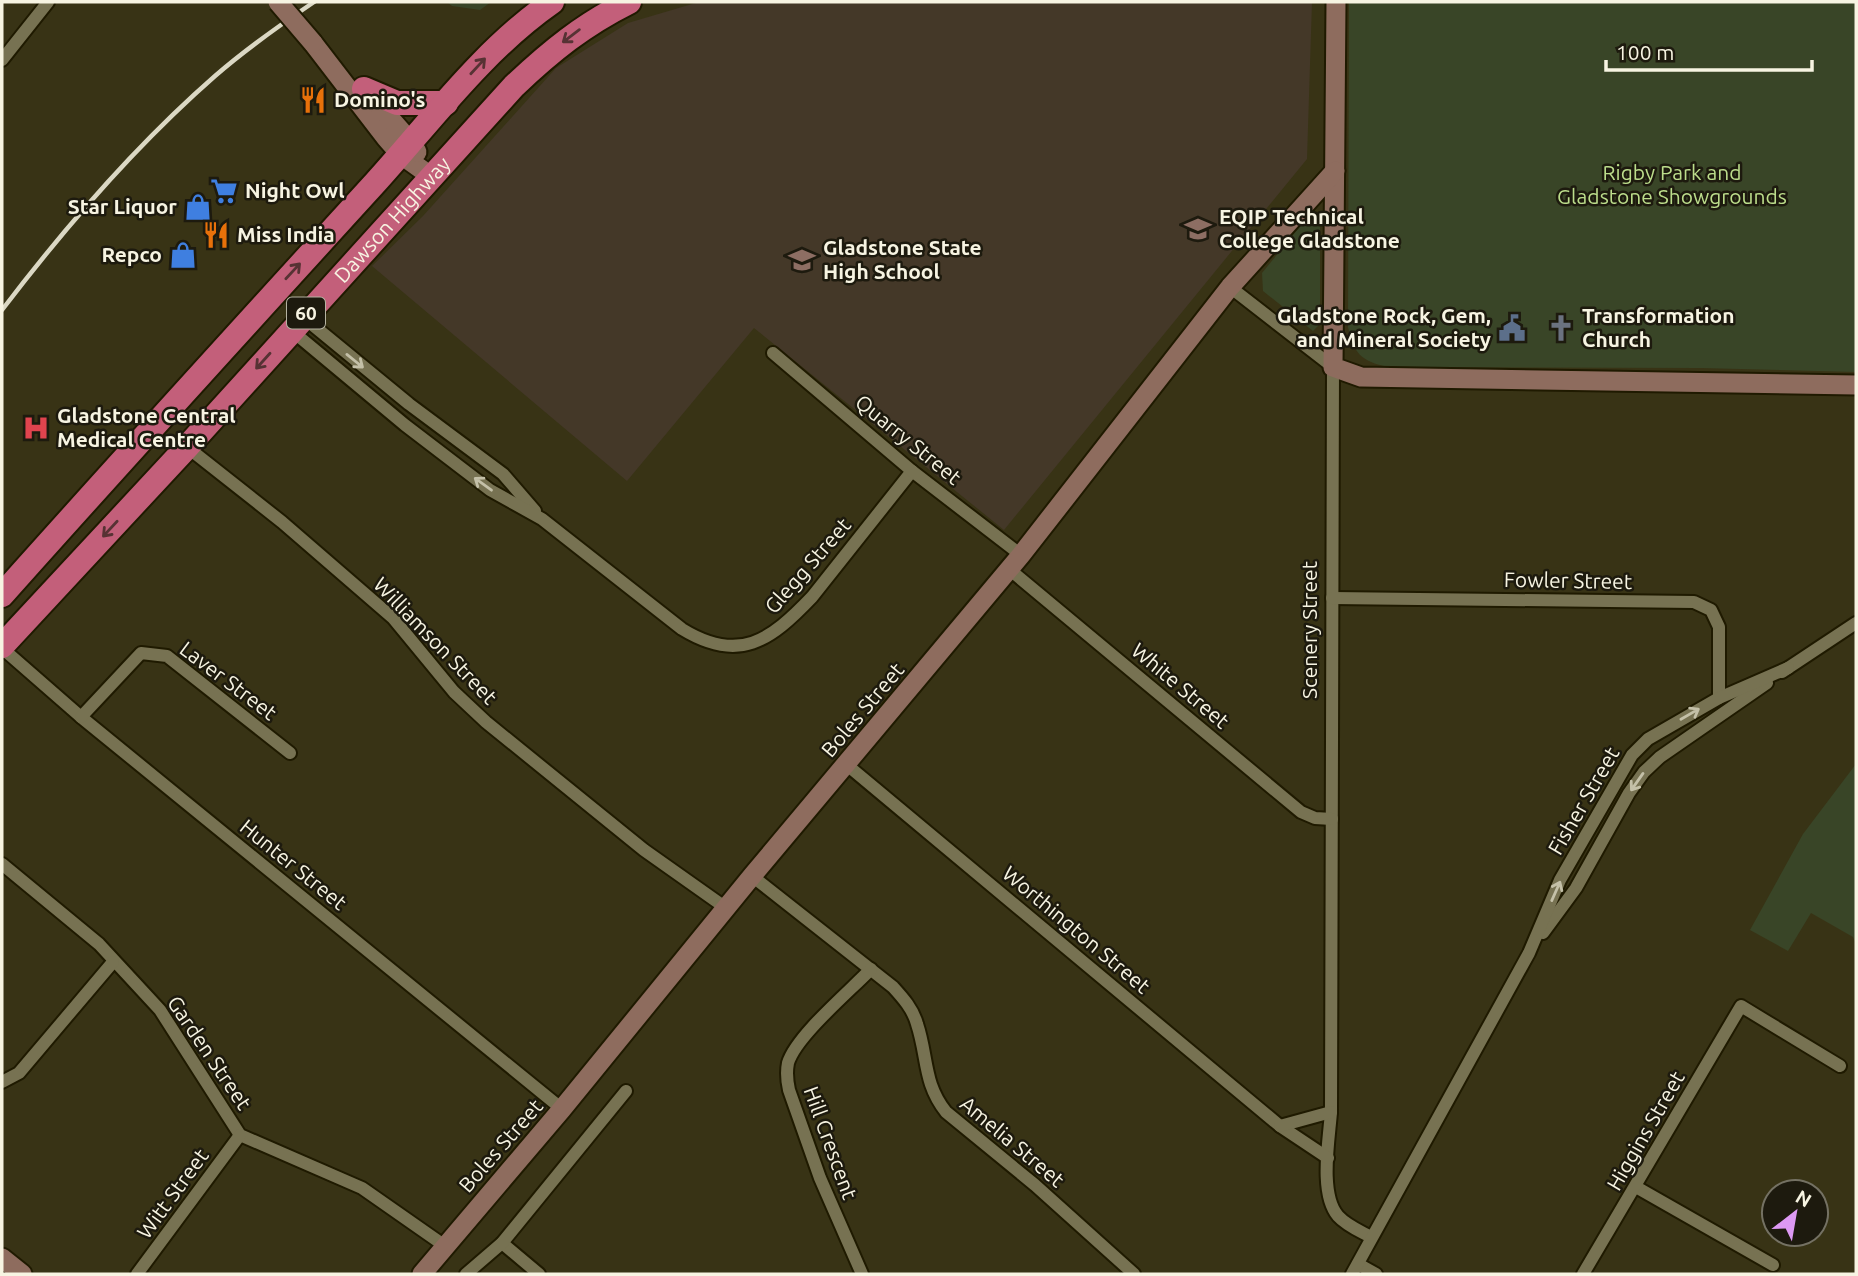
<svg xmlns="http://www.w3.org/2000/svg" width="1858" height="1276" font-family="Ubuntu,sans-serif">
  <style>
    .education { fill: #443828 }
    .green { fill: #394527 }
    .lines { fill: none; stroke-linecap: round; stroke-linejoin: round }
    .street-casing { stroke: #1f1a00; stroke-width: 16 }
    .secondary-casing { stroke: #1f1a00; stroke-width: 23 }
    .highway-casing { stroke: #1f1a00; stroke-width: 28 }
    .street { stroke: #777252; stroke-width: 12 }
    .secondary { stroke: #8e6c5e; stroke-width: 19 }
    .highway { stroke: #c35f7a; stroke-width: 24 }
    .rail { stroke: #dbd8c4; stroke-width: 4.5 }
    .secondary-bridge-casing { stroke: #1f1a00; stroke-width: 23; stroke-linecap: butt }
    .secondary-bridge { stroke: #8e6c5e; stroke-width: 19 }
    .oneway { stroke: #573234 }
    .oneway2 { stroke: #c4c0a8 }
    .labels { text-anchor: middle; stroke-width: 5; stroke-linejoin: round; paint-order: stroke }
    .shield { fill: #1d1a0e; stroke: #b6b3a2; stroke-width: 2 }
    .shield-label { font-size: 19px; font-weight: bold; fill: #f7f4e2 }
    .poi-label { font-size: 21px; font-weight: bold; fill: #f7f4e2; stroke: #1d1a0e; text-anchor: start }
    .park-label { font-size: 21px; fill: #bcdd8b; stroke: #1d1a0e }
    .street-label { font-size: 21px; fill: #f7f4e2; stroke: #1d1a0e }
  </style>
  <rect width="100%" height="100%" fill="#383315"/>
  <polygon class="education" points="699,2 1312,2 1307,159 1004,530 754,328 627,481 372,266 423,216 556,68 628,23"/>
  <g class="green">
    <polygon points="447,2 491,2 480,10 452,6"/>
    <path d="M1349 2H1856V372L1701 368 1388 367C1361 361 1354 354 1348 327Z"/>
    <polygon points="1314,212 1319,215 1320,223 1320,324 1313,331 1263,291 1262,273 1310,214"/>
    <polygon points="1856,764 1856,944 1853,937 1811,913 1788,951 1750,930 1803,834"/>
  </g>
  <g class="lines">
    <defs>
      <g id="street">
        <polyline points="2,60 48,2"/>
        <path d="M1230 287 1333 367 1331 1112C1329 1140 1319 1194 1338 1216 1347 1226 1360 1231 1371 1237"/>
        <polyline points="303,317 409,404 503,474 535,511"/>
        <path d="M291 330 405 425 490 490 542 519 682 629C739 664 770 641 812 597L912 471"/>
        <polyline points="773,353 912,471 1021,555"/>
        <polyline points="187,447 282,522 393,618 454,692 486,722 644,850 726,908"/>
        <polyline points="1009,569 1301,812 1315,818 1332,819"/>
        <polyline points="1332,598 1694,602 1711,610 1719,627 1719,698"/>
        <polyline points="2,648 81,717 562,1109"/>
        <polyline points="1782,672 1856,623"/>
        <polyline points="81,717 141,653 167,656 290,753"/>
        <polyline points="847,765 1280,1126 1328,1158"/>
        <polyline points="2,864 99,944 160,1010 240,1135 362,1188 445,1246"/>
        <path d="M752 876 893 987C903 998 913 1009 917 1024 928 1057 923 1083 946 1112L1035 1185 1134 1274"/>
        <polyline points="1543,933 1576,888 1629,793 1644,772 1660,757 1767,683"/>
        <polyline points="2,1082 19,1073 113,962"/>
        <polyline points="1280,1126 1331,1112"/>
        <polyline points="1636,1187 1773,1265"/>
        <polyline points="502,1243 539,1274"/>
        <polyline points="1358,1264 1376,1274"/>
        <polyline points="137,1274 240,1135"/>
        <polyline points="466,1274 502,1243 626,1091"/>
        <path d="M862 1274 820 1178 789 1090C787 1081 786 1073 788 1063 796 1036 850 991 871 969"/>
        <polyline points="1352,1274 1529,953 1560,880 1632,755 1648,739 1719,698 1788,668"/>
        <polyline points="1583,1274 1741,1006 1840,1066"/>
      </g>
      <g id="secondary">
        <polyline points="1336,2 1333,367 1361,377 1856,385"/>
        <polyline points="313,43 386,138 400,154 432,177"/>
        <polyline points="367,92 411,142 417,152"/>
        <polyline points="2,1258 22,1274"/>
        <polyline points="422,1274 562,1109 752,876 1021,555 1230,287 1335,171"/>
      </g>
      <g id="highway">
        <polyline points="364,89 397,103 446,103"/>
        <path d="M2 595C125 457 250 320 375 183 432 120 482 51 552 2"/>
        <path id="s1" d="M2 646 187 447 514 86C551 51 583 25 629 2"/>
      </g>
    </defs>
    <use href="#street" class="street-casing"/>
    <use href="#secondary" class="secondary-casing"/>
    <use href="#highway" class="highway-casing"/>
    <use href="#street" class="street"/>
    <use href="#secondary" class="secondary"/>
    <use href="#highway" class="highway"/>
    <path class="rail" d="M2 310C66 226 135 146 215 76 246 49 280 25 314 2"/>
    <defs>
      <polyline id="secondary-bridge" points="278,2 313,43"/>
    </defs>
    <use href="#secondary-bridge" class="secondary-bridge-casing"/>
    <use href="#secondary-bridge" class="secondary-bridge"/>
  </g>
  <defs><path id="oneway-shaft" d="M-6 0H5M1.5-3L5.5 0L1.5 3" fill="none" stroke-width="1.6" stroke-linecap="round" stroke-linejoin="round" transform="scale(1.75)"/></defs>
  <g class="oneway">
    <use href="#oneway-shaft" transform="translate(571 36) rotate(143)"/>
    <use href="#oneway-shaft" transform="translate(478 66) rotate(-47)"/>
    <use href="#oneway-shaft" transform="translate(293 271) rotate(-47)"/>
    <use href="#oneway-shaft" transform="translate(263 361) rotate(132)"/>
    <use href="#oneway-shaft" transform="translate(110 529) rotate(133)"/>
  </g>
  <g class="oneway2">
    <use href="#oneway-shaft" transform="translate(355 361) rotate(39)"/>
    <use href="#oneway-shaft" transform="translate(483 484) rotate(-144)"/>
    <use href="#oneway-shaft" transform="translate(1690 714) rotate(-30)"/>
    <use href="#oneway-shaft" transform="translate(1637 782) rotate(125)"/>
    <use href="#oneway-shaft" transform="translate(1556 891) rotate(-66)"/>
  </g>
  <defs>
    <symbol id="restaurant-bare" viewBox="-9 -9 18 18"><path d="M-5-6h1v4h1v-4h1v4h1v-4h1v5L-1.5 .5V6h-2V.5L-5-1ZM5-6V6H3V1.5H1.5Q1.5-4 5-6Z" fill="#e8710a" stroke="#1d1a0e" stroke-width="2.5" paint-order="stroke"/></symbol>
    <symbol id="supermarket-bare" viewBox="-9 -9 18 18"><path d="M-6-5.5h2.5l.6 2H6L4.5 2H-2.5L-4.4-4H-6ZM-1.5 3.2a1.3 1.3 0 1 0 .1 0ZM3 3.2a1.3 1.3 0 1 0 .1 0Z" fill="#3f7fe0" stroke="#1d1a0e" stroke-width="2.5" paint-order="stroke"/></symbol>
    <symbol id="shop-bare" viewBox="-9 -9 18 18"><path d="M-5-2.5h2.3a2.7 3.5 0 0 1 5.4 0H5L5.5 6h-11ZM-1.5-2.5h3a1.5 2.3 0 0 0-3 0Z" fill="#3f7fe0" stroke="#1d1a0e" stroke-width="2.5" paint-order="stroke"/></symbol>
    <symbol id="university-bare" viewBox="-9 -9 18 18"><path d="M0-5L7-2L0 1L-7-2ZM-4 1L0 2.5L4 1V4Q0 6-4 4Z" fill="#8d6e63" stroke="#1d1a0e" stroke-width="2.5" paint-order="stroke"/></symbol>
    <symbol id="school-bare" viewBox="-9 -9 18 18"><path d="M0-5L7-2L0 1L-7-2ZM-4 1L0 2.5L4 1V4Q0 6-4 4Z" fill="#8d6e63" stroke="#1d1a0e" stroke-width="2.5" paint-order="stroke"/></symbol>
    <symbol id="civic-bare" viewBox="-9 -9 18 18"><path d="M-.6-6.5H3V-4.5H.6V-3L4-1V1h2V6H-6V1h2V-1L-.6-3ZM-1.2 2.5V6h2.4V2.5Z" fill="#5c6f8a" stroke="#1d1a0e" stroke-width="2.5" paint-order="stroke"/></symbol>
    <symbol id="church-bare" viewBox="-9 -9 18 18"><path d="M-1.2-6h2.4v3.5h3.3v2.4h-3.3V6h-2.4V-.1h-3.3v-2.4h3.3Z" fill="#6b7280" stroke="#1d1a0e" stroke-width="2.5" paint-order="stroke"/></symbol>
    <symbol id="hospital-bare" viewBox="-9 -9 18 18"><path d="M-5-5h3v3.5h4V-5h3V5h-3V1.5h-4V5h-3Z" fill="#e0444e" stroke="#1d1a0e" stroke-width="2.5" paint-order="stroke"/></symbol>
  </defs>
  <g fill-rule="evenodd">
    <use href="#restaurant-bare" x="294" y="81" width="38" height="38"/>
    <use href="#supermarket-bare" x="205" y="172" width="38" height="38"/>
    <use href="#shop-bare" x="179" y="188" width="38" height="38"/>
    <use href="#university-bare" x="1179" y="210" width="38" height="38"/>
    <use href="#restaurant-bare" x="197" y="216" width="38" height="38"/>
    <use href="#shop-bare" x="164" y="236" width="38" height="38"/>
    <use href="#school-bare" x="783" y="241" width="38" height="38"/>
    <use href="#civic-bare" x="1493" y="309" width="38" height="38"/>
    <use href="#church-bare" x="1542" y="309" width="38" height="38"/>
    <use href="#hospital-bare" x="17" y="409" width="38" height="38"/>
  </g>
  <g class="labels">
    <rect class="shield" x="287" y="297.5" width="38" height="31" rx="5"/>
    <g class="shield-label">
      <text x="306" y="320">60</text>
    </g>
    <g class="poi-label">
      <text x="334" y="107">Domino's</text>
      <text x="245" y="198">Night Owl</text>
      <text x="177" y="214" text-anchor="end">Star Liquor</text>
      <text x="1219" y="224">EQIP Technical<tspan x="1219" dy="24">College Gladstone</tspan></text>
      <text x="237" y="242">Miss India</text>
      <text x="823" y="255">Gladstone State<tspan x="823" dy="24">High School</tspan></text>
      <text x="162" y="262" text-anchor="end">Repco</text>
      <text x="1491" y="323" text-anchor="end">Gladstone Rock, Gem,<tspan x="1491" dy="24">and Mineral Society</tspan></text>
      <text x="1582" y="323">Transformation<tspan x="1582" dy="24">Church</tspan></text>
      <text x="57" y="423">Gladstone Central<tspan x="57" dy="24">Medical Centre</tspan></text>
    </g>
    <g class="park-label">
      <text x="1672" y="180">Rigby Park and<tspan x="1672" dy="24">Gladstone Showgrounds</tspan></text>
    </g>
    <g class="street-label">
      <text dy="7" stroke="none"><textPath href="#s1" startOffset="578">Dawson Highway</textPath></text>
      <text transform="translate(908 440) rotate(39)" y="7">Quarry Street</text>
      <text transform="translate(808 566) rotate(-49)" y="7">Glegg Street</text>
      <text transform="translate(1568 581) rotate(1)" y="7">Fowler Street</text>
      <text transform="translate(1310 630) rotate(-90)" y="7">Scenery Street</text>
      <text transform="translate(435 641) rotate(46)" y="7">Williamson Street</text>
      <text transform="translate(228 681) rotate(37)" y="7">Laver Street</text>
      <text transform="translate(1180 686) rotate(40)" y="7">White Street</text>
      <text transform="translate(863 710) rotate(-50)" y="7">Boles Street</text>
      <text transform="translate(1584 801) rotate(-60)" y="7">Fisher Street</text>
      <text transform="translate(293 865) rotate(39)" y="7">Hunter Street</text>
      <text transform="translate(1076 930) rotate(40)" y="7">Worthington Street</text>
      <text transform="translate(209 1053) rotate(56)" y="7">Garden Street</text>
      <text transform="translate(1646 1131) rotate(-60)" y="7">Higgins Street</text>
      <text transform="translate(1012 1142) rotate(40)" y="7">Amelia Street</text>
      <text transform="translate(830 1143) rotate(70)" y="7">Hill Crescent</text>
      <text transform="translate(501 1146) rotate(-49)" y="7">Boles Street</text>
      <text transform="translate(173 1194) rotate(-54)" y="7">Witt Street</text>
    </g>
  </g>
  <rect width="1858" height="1276" fill="none" stroke="#f7f4e2" stroke-width="7"/>
  <g transform="translate(1795 1213) rotate(31)"><circle r="33" fill="#1d1a0e" stroke="#747163" stroke-width="2"/>
  <path d="M0-5L12 26L0 18L-12 26Z" fill="#dd99f3"/>
  <text y="-10" font-size="19" font-weight="bold" text-anchor="middle" fill="#f7f4e2">N</text>
  </g>
  <path d="M1606 60v10h206v-10" fill="none" stroke="#f7f4e2" stroke-width="3.5"/>
  <text x="1616" y="60" font-size="21" fill="#f7f4e2" stroke="#1d1a0e" stroke-width="5" paint-order="stroke">100 m</text>
</svg>
